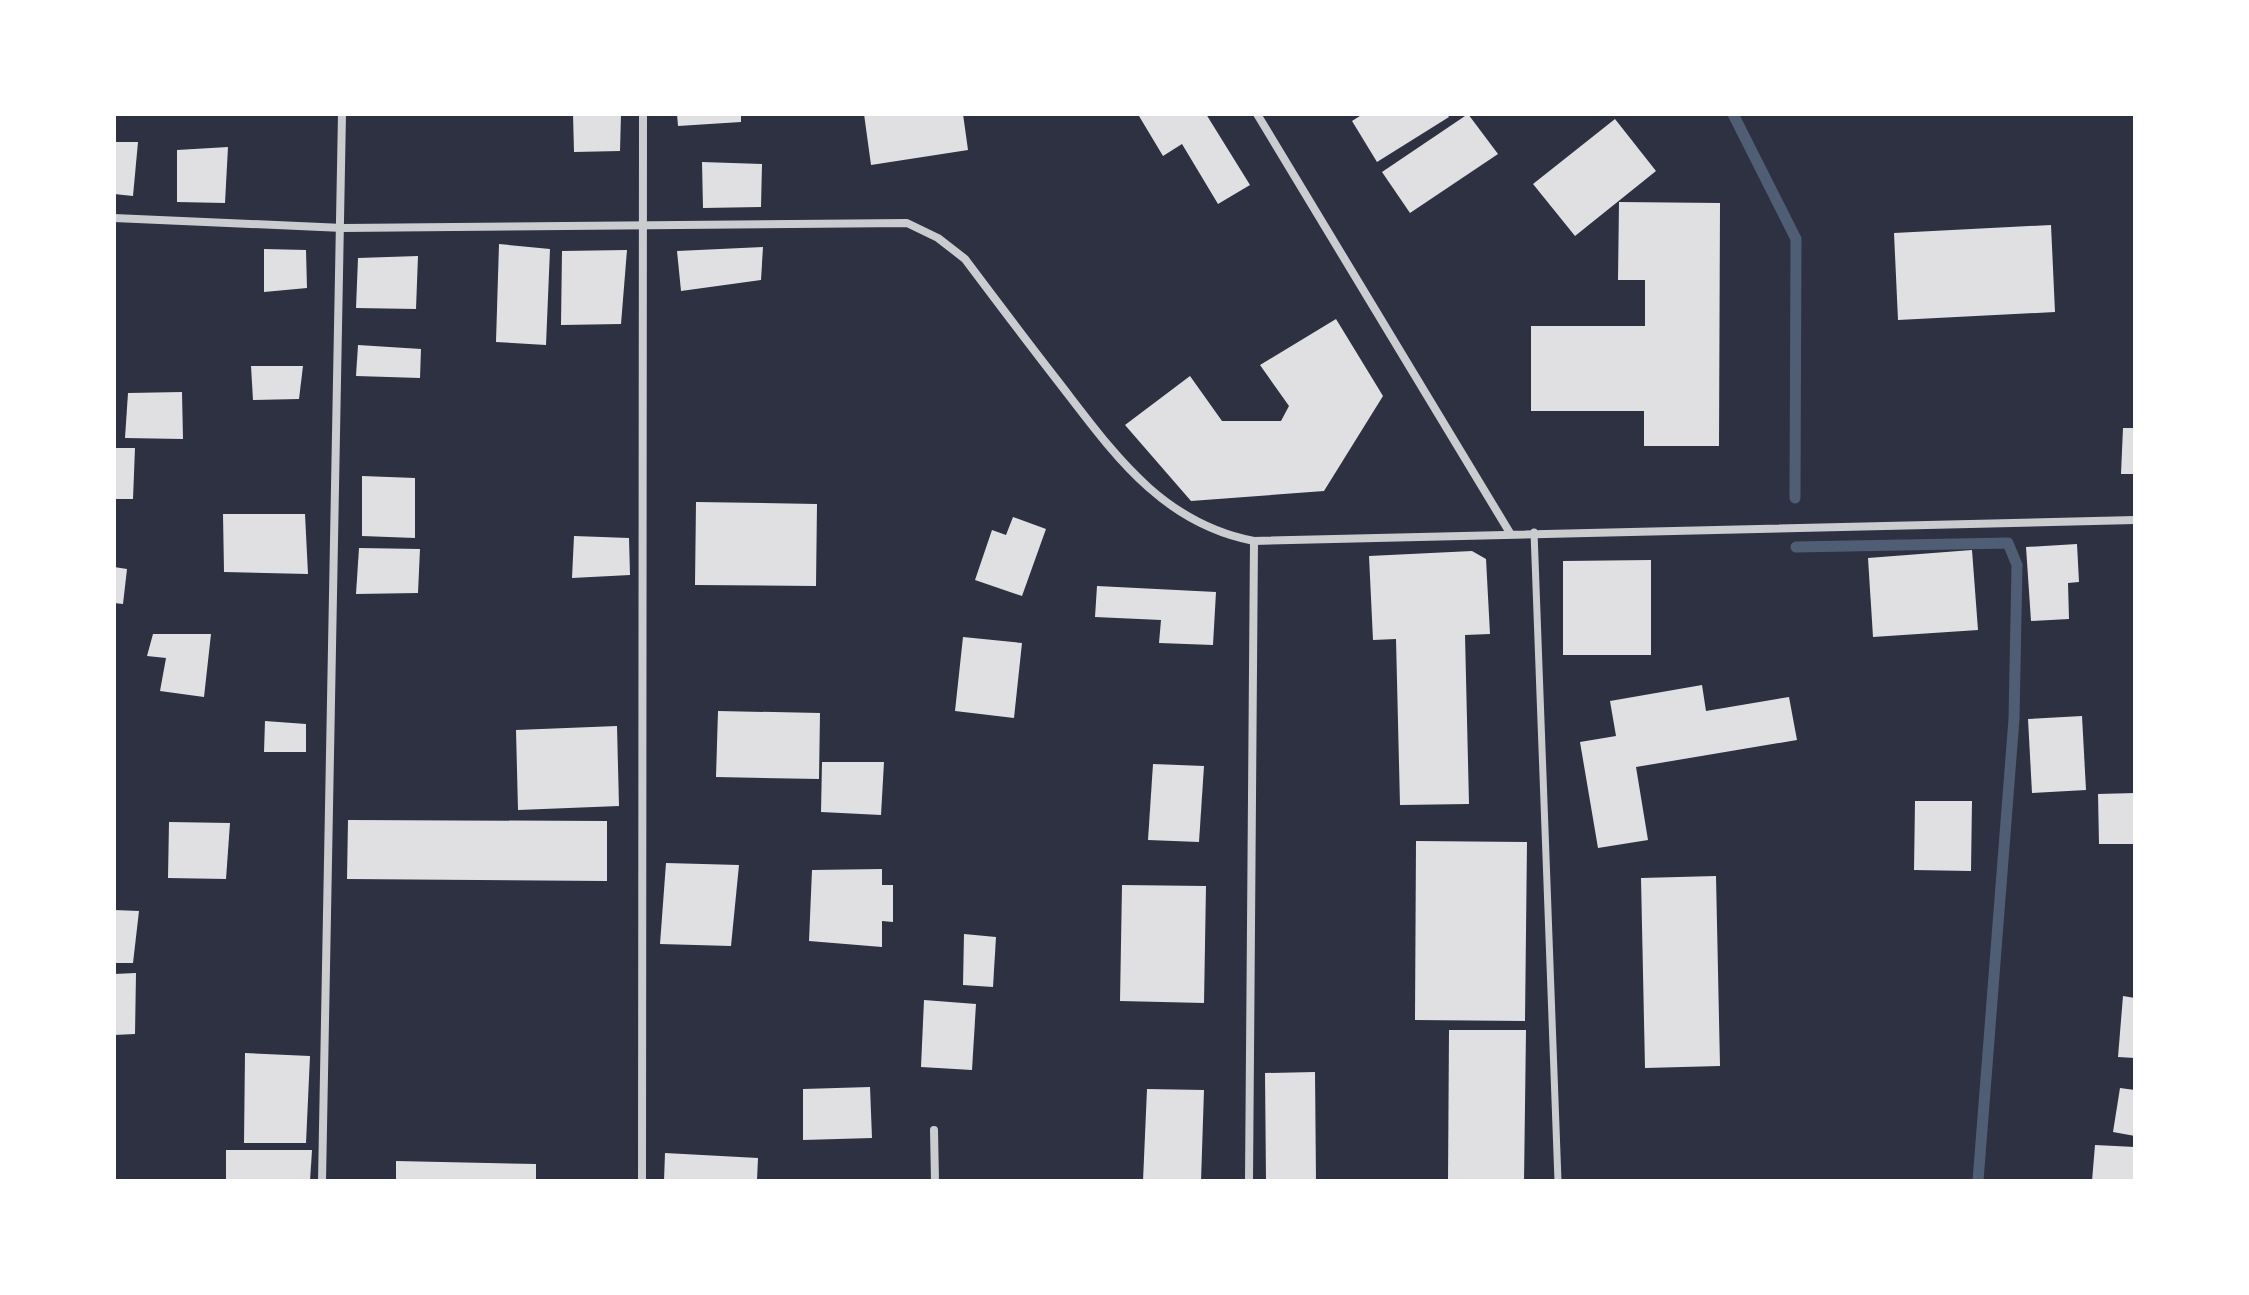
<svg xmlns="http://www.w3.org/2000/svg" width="2249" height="1295" font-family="Commissioner,sans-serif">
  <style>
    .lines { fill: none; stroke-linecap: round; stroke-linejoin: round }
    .stream { stroke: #4f5d75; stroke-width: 11 }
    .building { fill: #e0e0e3 }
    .pedestrian { stroke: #caccd0; stroke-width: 7 }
    .minor { stroke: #caccd0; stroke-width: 8 }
  </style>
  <rect width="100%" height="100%" fill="#2d3142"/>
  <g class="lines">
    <g class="stream">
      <polyline points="1733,114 1796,239 1795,498"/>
      <polyline points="1796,547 2008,543 2017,565 2014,719 1978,1181"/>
    </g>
  </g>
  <g class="building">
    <polygon points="573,114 621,114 620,151 574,152"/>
    <polygon points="677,114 741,114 741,122 678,126"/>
    <polygon points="864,114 963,114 968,150 871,165"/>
    <polygon points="1143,114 1206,114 1250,185 1218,204 1182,144 1163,156 1139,116"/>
    <polygon points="1363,114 1447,114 1449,117 1377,162 1352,121"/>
    <polygon points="1468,114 1498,154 1410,213 1382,172"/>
    <polygon points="1615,119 1656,171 1575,236 1533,184"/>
    <polygon points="114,142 138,142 133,196 114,194"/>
    <polygon points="228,147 225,203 177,202 177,150"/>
    <polygon points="702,162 762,164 761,207 703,208"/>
    <polygon points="1619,202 1720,203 1719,446 1644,446 1644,411 1531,411 1531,326 1645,326 1645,280 1618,280"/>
    <polygon points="2051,225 2055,312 1898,320 1894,233"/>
    <polygon points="499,244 550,249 546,345 496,342"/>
    <polygon points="763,247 761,280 681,291 677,251"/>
    <polygon points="264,249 306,250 307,288 264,292"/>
    <polygon points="627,250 621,324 561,325 562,251"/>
    <polygon points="418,256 416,309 356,308 358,258"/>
    <polygon points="1336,319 1383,396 1324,491 1191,501 1125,425 1190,376 1222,421 1281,421 1289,406 1260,365"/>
    <polygon points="358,345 421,349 420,378 356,376"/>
    <polygon points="251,366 303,366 299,399 253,400"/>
    <polygon points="182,392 183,439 125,438 128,393"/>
    <polygon points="2123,428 2135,428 2135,474 2121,474"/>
    <polygon points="114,448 135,448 133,499 114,499"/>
    <polygon points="362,476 415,478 415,538 362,536"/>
    <polygon points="696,502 817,504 816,586 695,585"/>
    <polygon points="223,514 305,514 308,574 224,572"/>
    <polygon points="1013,517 1046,529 1022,596 975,580 992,530 1006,535"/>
    <polygon points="574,536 629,538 630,575 572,578"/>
    <polygon points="2077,544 2079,582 2068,583 2069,619 2031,621 2026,547"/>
    <polygon points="359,548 420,549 418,593 356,594"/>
    <polygon points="1972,550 1978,630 1873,637 1868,558"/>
    <polygon points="1472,551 1486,559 1490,634 1465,635 1469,804 1400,805 1396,639 1373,640 1369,556"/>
    <polygon points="1651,560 1651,655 1563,655 1563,561"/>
    <polygon points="114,567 127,569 123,604 114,603"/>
    <polygon points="1097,586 1216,592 1213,645 1159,643 1161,620 1095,617"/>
    <polygon points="153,634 211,634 204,697 160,691 166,658 147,656"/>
    <polygon points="963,637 1022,643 1014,718 955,711"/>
    <polygon points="1702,685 1706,711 1789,697 1797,740 1636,767 1648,840 1598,848 1580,742 1616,736 1610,701"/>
    <polygon points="718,711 820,713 819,779 716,777"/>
    <polygon points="2082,716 2086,790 2032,793 2028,719"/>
    <polygon points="265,721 306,724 306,752 264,752"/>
    <polygon points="617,726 619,806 518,810 516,730"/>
    <polygon points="822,762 884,762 881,815 821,812"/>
    <polygon points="1153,764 1204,766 1199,842 1148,840"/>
    <polygon points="2135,793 2135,844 2099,844 2098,794"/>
    <polygon points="1915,801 1972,801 1971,871 1914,870"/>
    <polygon points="348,820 607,821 607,881 347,879"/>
    <polygon points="169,822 230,823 226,879 168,878"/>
    <polygon points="1416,841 1527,842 1525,1021 1415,1020"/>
    <polygon points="666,863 739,865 731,946 660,944"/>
    <polygon points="882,869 882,885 893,885 893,922 882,921 882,947 809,941 812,870"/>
    <polygon points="1716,876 1720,1066 1645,1068 1641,878"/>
    <polygon points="1122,885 1206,886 1204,1003 1120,1001"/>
    <polygon points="114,910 139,911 133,963 114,963"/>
    <polygon points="964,934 996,937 993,987 963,985"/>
    <polygon points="136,973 135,1034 114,1035 114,974"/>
    <polygon points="2123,996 2135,998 2135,1058 2118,1057"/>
    <polygon points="924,1000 976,1004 972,1070 921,1067"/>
    <polygon points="1449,1030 1526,1030 1524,1181 1448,1181"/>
    <polygon points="245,1053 310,1056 306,1143 244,1143"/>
    <polygon points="1315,1072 1316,1181 1266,1181 1265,1073"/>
    <polygon points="870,1087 872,1138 803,1140 803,1089"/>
    <polygon points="2120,1088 2135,1090 2135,1136 2113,1132"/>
    <polygon points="1147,1089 1204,1090 1201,1181 1143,1181"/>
    <polygon points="2095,1145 2135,1147 2135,1181 2092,1181"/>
    <polygon points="226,1150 312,1150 310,1181 226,1181"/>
    <polygon points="665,1153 758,1158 757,1181 664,1181"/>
    <polygon points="396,1161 536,1164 536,1181 396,1181"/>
  </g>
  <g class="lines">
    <polyline class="pedestrian" points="1534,532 1558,1181"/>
    <g class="minor">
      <polyline points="1257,114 1510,533"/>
      <path d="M114 218 343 228 907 223 938 238 965 259C995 299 1026 340 1057 380 1112 451 1160 523 1254 541L2135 520"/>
      <polyline points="934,1130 935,1181"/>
      <polyline points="322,1181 342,114"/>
      <polyline points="642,1181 643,114"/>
      <polyline points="1249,1181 1254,541"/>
    </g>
  </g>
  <rect width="2249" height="1295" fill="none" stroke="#ffffff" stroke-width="232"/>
</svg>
